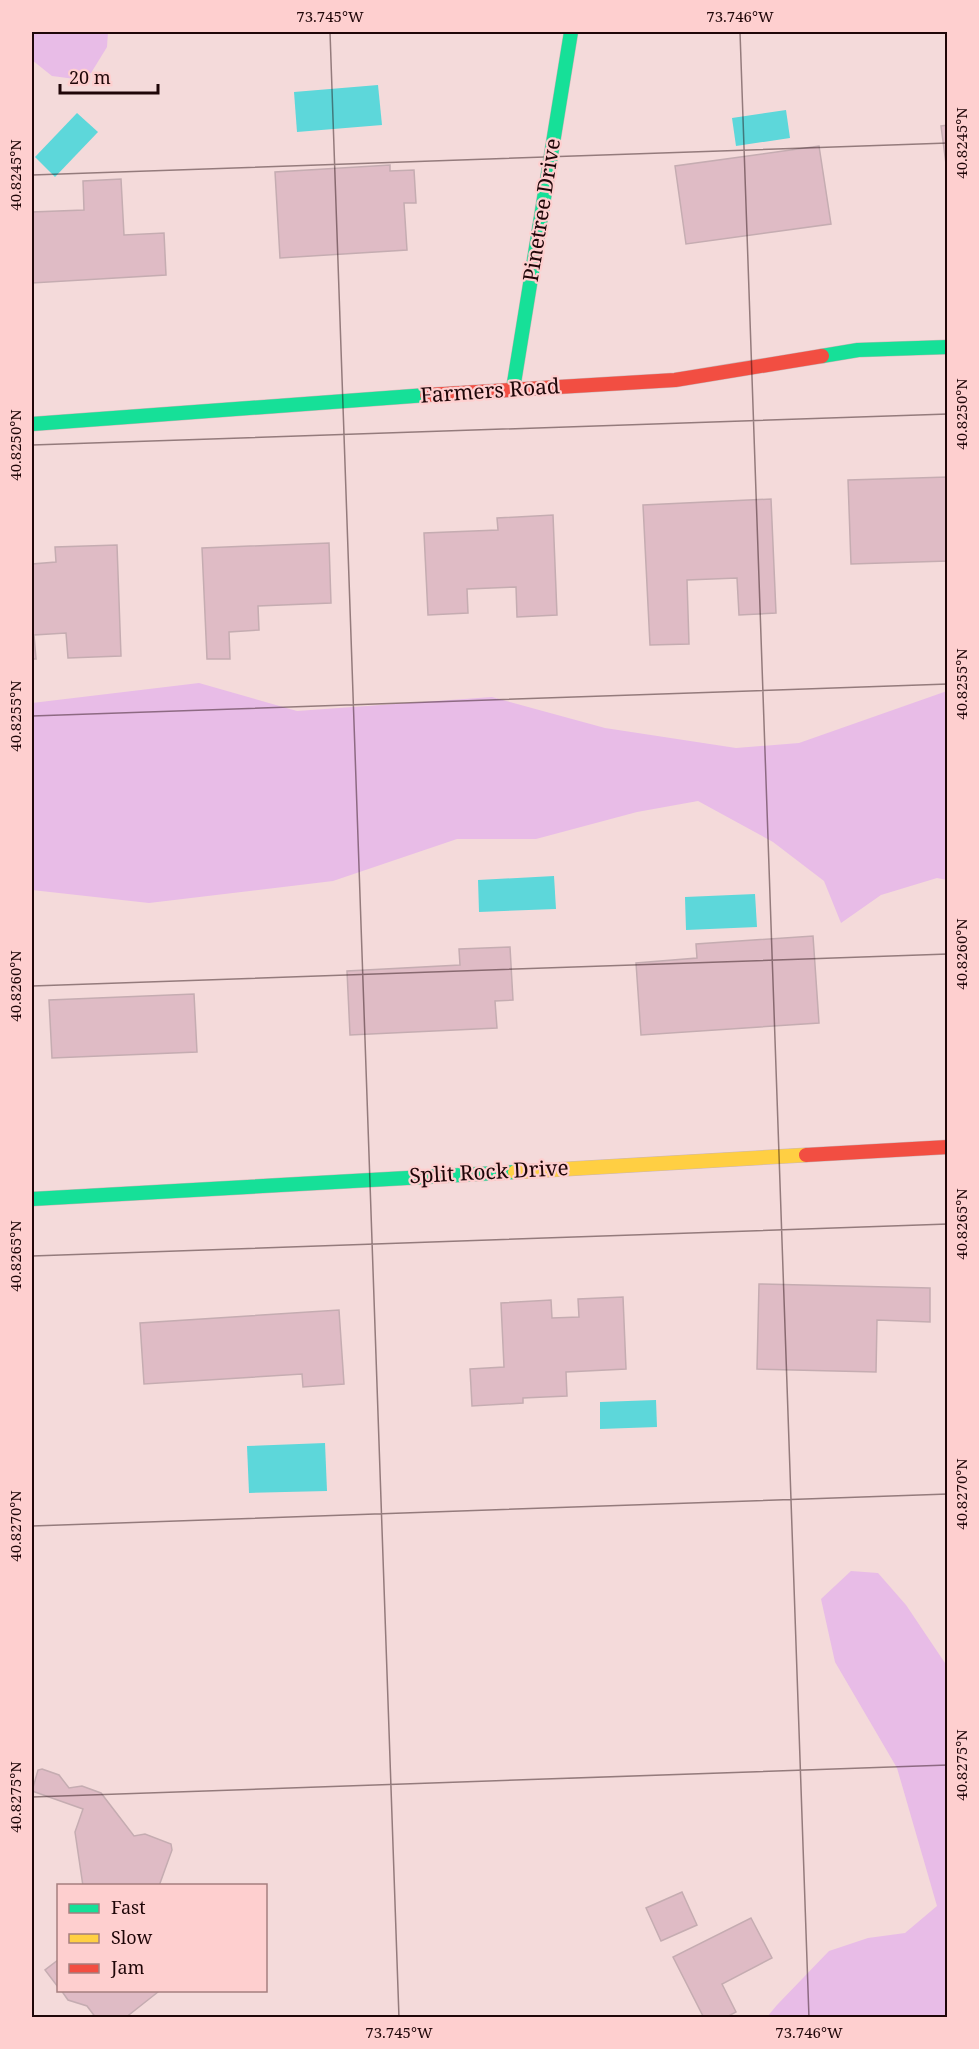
<svg xmlns="http://www.w3.org/2000/svg" width="979" height="2049" font-family="'Noto Serif',serif">
  <style>
    .green { fill: #e8bce7 }
    .water { fill: #5dd7da }
    .building { fill: #dfbbc5; stroke: #c5acb1; stroke-width: 1.5 }
    .lines { fill: none; stroke-linecap: round; stroke-linejoin: round }
    .fast-casing { stroke: #cbb5b6; stroke-width: 15 }
    .slow-casing { stroke: #cbb5b6; stroke-width: 15 }
    .jam-casing { stroke: #cbb5b6; stroke-width: 15 }
    .fast { stroke: #16e098; stroke-width: 14 }
    .slow { stroke: #ffcf43; stroke-width: 14 }
    .jam { stroke: #f24e42; stroke-width: 14 }
    .ticks { fill: none; stroke: #1f0608; stroke-width: 1.5; stroke-opacity: 0.45 }
    .labels { text-anchor: middle; stroke-width: 4.5; stroke-linejoin: round; paint-order: stroke }
    .street-label { font-size: 21px; fill: #1f0608; stroke: #fecfcf }
    .neatline { fill: none; stroke: #1f0608; stroke-width: 2 }
    .ticks-label { font-size: 15px; text-anchor: middle; fill: #1f0608 }
  </style>
  <rect width="100%" height="100%" fill="#f4dada"/>
  <g class="green">
    <polygon points="32,32 108,32 107,47 91,73 75,79 52,76 32,60"/>
    <polygon points="199,683 297,711 492,697 605,728 736,748 799,743 947,691 947,880 937,878 881,895 841,923 824,881 773,842 698,801 637,812 536,839 457,839 333,881 149,903 32,890 32,703"/>
    <polygon points="851,1571 878,1573 906,1605 947,1666 947,2017 767,2017 777,2005 829,1951 868,1938 905,1933 937,1906 897,1768 835,1662 821,1599"/>
  </g>
  <g class="water">
    <polygon points="378,85 382,125 297,132 294,92"/>
    <polygon points="786,110 790,138 736,146 732,118"/>
    <polygon points="77,113 98,132 55,177 35,157"/>
    <polygon points="554,876 556,909 479,912 478,880"/>
    <polygon points="755,894 757,927 686,930 685,897"/>
    <polygon points="656,1400 657,1427 600,1429 600,1402"/>
    <polygon points="325,1443 327,1491 249,1493 247,1446"/>
  </g>
  <g class="building">
    <polygon points="948,125 948,179 941,126"/>
    <polygon points="819,146 831,224 686,244 675,166"/>
    <polygon points="390,165 390,171 414,170 416,203 404,203 407,250 280,258 275,172"/>
    <polygon points="121,179 124,235 164,233 166,275 32,283 32,212 84,210 83,181"/>
    <polygon points="948,477 948,561 851,564 848,480"/>
    <polygon points="771,499 776,613 739,615 737,578 687,580 689,644 650,645 643,505"/>
    <polygon points="553,515 557,615 517,617 516,587 467,589 468,613 428,615 424,533 498,530 497,518"/>
    <polygon points="329,543 331,603 258,606 259,630 229,632 230,659 207,659 202,548"/>
    <polygon points="117,545 121,656 68,658 66,633 34,635 36,659 32,659 32,564 56,562 55,547"/>
    <polygon points="813,936 819,1023 641,1035 636,963 697,958 696,944"/>
    <polygon points="510,947 513,1000 495,1001 497,1028 350,1035 347,971 460,965 459,949"/>
    <polygon points="194,994 197,1052 52,1058 49,1000"/>
    <polygon points="759,1284 930,1288 930,1322 877,1320 876,1372 757,1369"/>
    <polygon points="623,1297 626,1369 566,1372 567,1396 523,1398 523,1403 472,1406 470,1369 504,1367 501,1303 551,1300 552,1318 579,1317 578,1299"/>
    <polygon points="339,1310 344,1384 303,1387 302,1374 144,1384 140,1323"/>
    <polygon points="42,1769 59,1775 69,1788 82,1786 101,1793 134,1836 145,1834 171,1844 172,1850 159,1886 83,1886 75,1832 83,1809 32,1791 38,1770"/>
    <polygon points="682,1892 697,1925 661,1941 646,1908"/>
    <polygon points="751,1918 772,1958 722,1984 736,2012 725,2018 704,2018 673,1957"/>
    <polygon points="58,1960 58,1987 45,1970"/>
    <polygon points="61,1990 158,1990 158,1992 125,2018 96,2018 87,2006 68,2000"/>
  </g>
  <g class="lines">
    <defs>
      <g id="fast">
        <polyline points="822,356 858,350 948,347"/>
        <polyline points="513,389 571,32"/>
        <polyline points="32,424 427,395"/>
        <polyline points="32,1199 515,1172"/>
      </g>
      <polyline id="slow" points="515,1172 806,1155"/>
      <g id="jam">
        <polyline points="427,395 675,380 822,356"/>
        <polyline points="806,1155 948,1147"/>
      </g>
    </defs>
    <use href="#fast" class="fast-casing"/>
    <use href="#slow" class="slow-casing"/>
    <use href="#jam" class="jam-casing"/>
    <use href="#fast" class="fast"/>
    <use href="#slow" class="slow"/>
    <use href="#jam" class="jam"/>
  </g>
  <path class="ticks" d="M330 32 399 2018M740 32 809 2018M32 175 948 143M32 445 948 414M32 716 948 684M32 986 948 954M32 1256 948 1224M32 1526 948 1494M32 1797 948 1765"/>
  <g class="labels">
    <g class="street-label">
      <text transform="translate(542 210) rotate(-81)" y="7">Pinetree Drive</text>
      <text transform="translate(490 391) rotate(-4)" y="7">Farmers Road</text>
      <text transform="translate(489 1172) rotate(-3)" y="7">Split Rock Drive</text>
    </g>
  </g>
  <rect width="979" height="2049" fill="none" stroke="#fecfcf" stroke-width="66"/>
  <rect x="57" y="1884" width="210" height="108" fill="#fecfcf" stroke="#a57f7f" stroke-width="1.5"/>
  <rect x="69" y="1904" width="30" height="9" fill="#16e098" stroke="#a57f7f" stroke-width="1.5"/>
  <text x="111" y="1914" font-size="18" fill="#1f0608">Fast</text>
  <rect x="69" y="1934" width="30" height="9" fill="#ffcf43" stroke="#a57f7f" stroke-width="1.5"/>
  <text x="111" y="1944" font-size="18" fill="#1f0608">Slow</text>
  <rect x="69" y="1964" width="30" height="9" fill="#f24e42" stroke="#a57f7f" stroke-width="1.5"/>
  <text x="111" y="1974" font-size="18" fill="#1f0608">Jam</text>
  <path d="M60 84v9h98v-9" fill="none" stroke="#1f0608" stroke-width="3"/>
  <text x="69" y="84" font-size="18" fill="#1f0608" stroke="#fecfcf" stroke-width="4.5" paint-order="stroke">20 m</text>
  <rect x="33" y="33" width="913" height="1983" class="neatline"/>
  <g class="ticks-label">
    <text x="330" y="22">73.745°W</text>
    <text x="740" y="22">73.746°W</text>
    <text transform="translate(962 143) rotate(-90)" y="5">40.8245°N</text>
    <text transform="translate(16 175) rotate(-90)" y="5">40.8245°N</text>
    <text transform="translate(962 414) rotate(-90)" y="5">40.8250°N</text>
    <text transform="translate(16 445) rotate(-90)" y="5">40.8250°N</text>
    <text transform="translate(962 684) rotate(-90)" y="5">40.8255°N</text>
    <text transform="translate(16 716) rotate(-90)" y="5">40.8255°N</text>
    <text transform="translate(962 954) rotate(-90)" y="5">40.8260°N</text>
    <text transform="translate(16 986) rotate(-90)" y="5">40.8260°N</text>
    <text transform="translate(962 1224) rotate(-90)" y="5">40.8265°N</text>
    <text transform="translate(16 1256) rotate(-90)" y="5">40.8265°N</text>
    <text transform="translate(962 1494) rotate(-90)" y="5">40.8270°N</text>
    <text transform="translate(16 1526) rotate(-90)" y="5">40.8270°N</text>
    <text transform="translate(962 1765) rotate(-90)" y="5">40.8275°N</text>
    <text transform="translate(16 1797) rotate(-90)" y="5">40.8275°N</text>
    <text x="399" y="2038">73.745°W</text>
    <text x="809" y="2038">73.746°W</text>
  </g>
</svg>
